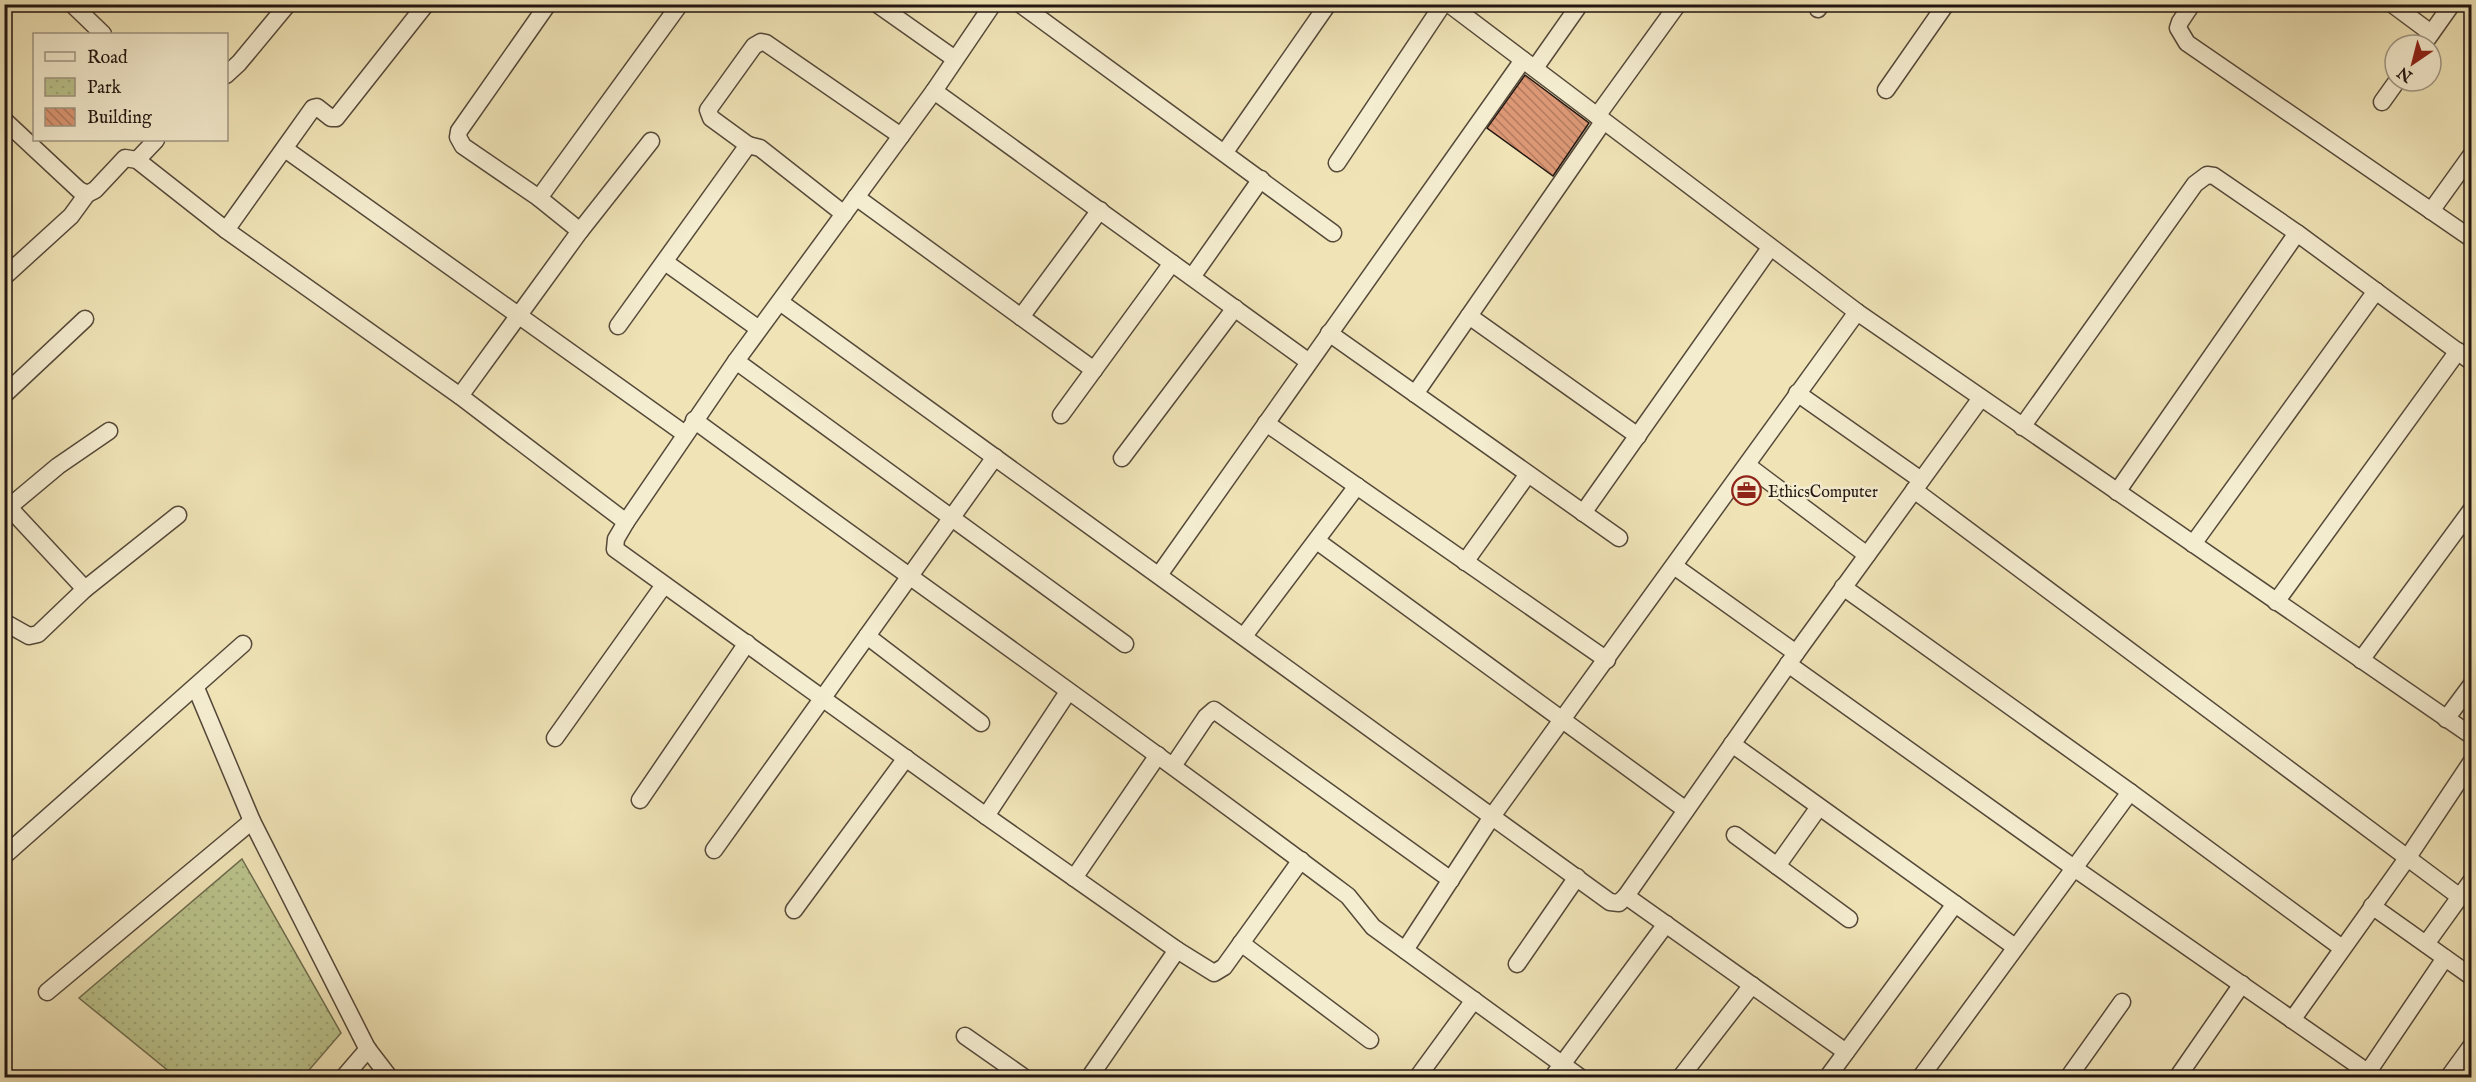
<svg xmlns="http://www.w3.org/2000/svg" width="2476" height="1082" font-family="'IM FELL English',serif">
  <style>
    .park { fill: url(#park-dots); stroke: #6e6c4f; stroke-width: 1.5 }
    .shadow { fill: #0003 }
    .building { fill: url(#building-back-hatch); stroke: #211511; stroke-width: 1.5 }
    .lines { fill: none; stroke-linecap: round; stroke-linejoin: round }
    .street-casing { stroke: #55493a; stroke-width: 19 }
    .street { stroke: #f5edd0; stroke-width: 16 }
    .labels { text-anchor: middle; stroke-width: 5; stroke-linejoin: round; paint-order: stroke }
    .poi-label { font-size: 16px; fill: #211511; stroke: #f5edd0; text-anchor: start }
  </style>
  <defs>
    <pattern id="park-dots" width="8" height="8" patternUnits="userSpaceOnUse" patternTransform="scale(1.5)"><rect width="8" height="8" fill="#bbc48d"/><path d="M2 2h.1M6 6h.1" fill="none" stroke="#a0a879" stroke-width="1.8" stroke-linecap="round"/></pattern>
    <pattern id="building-back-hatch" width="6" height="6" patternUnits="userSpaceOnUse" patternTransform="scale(1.5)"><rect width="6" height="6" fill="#dc9875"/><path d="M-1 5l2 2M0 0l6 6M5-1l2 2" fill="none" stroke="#b27b5f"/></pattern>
  </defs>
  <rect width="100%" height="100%" fill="#f0e4b7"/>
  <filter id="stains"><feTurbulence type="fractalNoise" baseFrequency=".00333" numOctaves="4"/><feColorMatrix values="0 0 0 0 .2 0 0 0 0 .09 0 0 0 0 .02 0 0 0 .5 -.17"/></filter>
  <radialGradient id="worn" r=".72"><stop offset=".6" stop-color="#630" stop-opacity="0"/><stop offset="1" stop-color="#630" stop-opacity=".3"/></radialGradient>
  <polygon class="park" points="242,859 341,1033 303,1077 176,1077 79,998"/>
  <polygon class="shadow" points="1526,77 1596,132 1561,183 1489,128"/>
  <polygon class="building" points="1525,75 1589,123 1553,176 1487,128"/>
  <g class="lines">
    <defs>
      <g id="street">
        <polyline points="72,4 103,34"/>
        <polyline points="548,4 459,131 458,137 463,146 539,198 580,231"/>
        <polyline points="877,4 955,59"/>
        <polyline points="993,4 934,91 736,361 626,522 616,539 615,549 986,816 1177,950 1214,973 1224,967 1301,860"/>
        <polyline points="1020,4 1333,233"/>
        <polyline points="1449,4 1857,312 2472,736"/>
        <polyline points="2192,4 2180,22 2178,28 2187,43 2472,239"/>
        <polyline points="2392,4 2431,33"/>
        <polyline points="1818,9 1821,4"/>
        <polyline points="2423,45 2452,4"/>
        <polyline points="1535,68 1580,4"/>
        <polyline points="226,75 239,63 288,4"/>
        <polyline points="1886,90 1946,4"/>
        <polyline points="934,91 1309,362"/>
        <polyline points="2382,102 2397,81"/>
        <polyline points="1597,116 1678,4"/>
        <polyline points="4,120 79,190 87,194 95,190 125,158 137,160 226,230 460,396 580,231 651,141"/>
        <polyline points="748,145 711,118 708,110 754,46 761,42 766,43 901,136"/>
        <polyline points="285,149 685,434"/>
        <polyline points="1225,152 1328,4"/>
        <polyline points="137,160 156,140"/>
        <polyline points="1337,163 1443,4"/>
        <polyline points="856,197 1094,370"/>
        <polyline points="539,198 680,4"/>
        <polyline points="2431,211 2472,154"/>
        <polyline points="226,230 313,108 317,107 331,118 336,118 426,4"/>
        <polyline points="665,262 759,329"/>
        <polyline points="4,277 71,216 87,194"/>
        <polyline points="1192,277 1261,179"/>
        <polyline points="780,302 1610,902 1619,903 1626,896 1846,1052"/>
        <polyline points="1469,316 1638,436"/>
        <polyline points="1021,317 1100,210"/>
        <polyline points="618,326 748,145 760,148 844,214"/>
        <polyline points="1329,333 1619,538"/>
        <polyline points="736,361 1125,644"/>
        <polyline points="1797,393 1921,480"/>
        <polyline points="1415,394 1603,122"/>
        <polyline points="4,395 85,319"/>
        <polyline points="460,396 626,522"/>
        <polyline points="1061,415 1172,263"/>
        <path d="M694 420C912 580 1133 734 1348 896L1373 927 1581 1078"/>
        <polyline points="1266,423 1607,660"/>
        <polyline points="2022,427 2195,184 2207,175 2214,176 2297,233 2472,362"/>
        <polyline points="1122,458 1235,308"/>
        <polyline points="1747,465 1867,555"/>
        <polyline points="1914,490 2460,897"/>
        <polyline points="2117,492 2297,233"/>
        <polyline points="4,502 85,589"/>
        <polyline points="9,507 58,466 109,431"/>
        <polyline points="1583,513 1770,248"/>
        <polyline points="1317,541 1686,810"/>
        <polyline points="2193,544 2376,291"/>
        <polyline points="1465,562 1528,474"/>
        <polyline points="1674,566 1796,653"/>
        <polyline points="1159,575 1523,60"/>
        <polyline points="1843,587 2130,792 2342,948"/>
        <polyline points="2276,602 2458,351"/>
        <polyline points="4,622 29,636 38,634 85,589 178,515"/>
        <polyline points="867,636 981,723"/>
        <polyline points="1244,636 1357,486"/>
        <polyline points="2361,660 2472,509"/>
        <polyline points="1788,664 2074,868 2376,1078"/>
        <polyline points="196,688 252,821 367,1048 390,1078"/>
        <polyline points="2446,719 2472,684"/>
        <polyline points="555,738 664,585"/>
        <polyline points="1732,744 2015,947"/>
        <polyline points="1173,766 1206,717 1214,710 1451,880"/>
        <polyline points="640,800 747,643"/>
        <polyline points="986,816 1068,692"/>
        <polyline points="1735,835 1849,919"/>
        <polyline points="714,850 995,457"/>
        <polyline points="4,856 243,644"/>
        <polyline points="1777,866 1819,807"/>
        <polyline points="1074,878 1158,755"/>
        <polyline points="1626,896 1796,653 1981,398"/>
        <polyline points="2372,906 2472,977"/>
        <polyline points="794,910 906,758"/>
        <polyline points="1241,943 1370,1040"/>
        <polyline points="2426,944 2472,880"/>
        <polyline points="1405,950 1493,815 1857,312"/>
        <polyline points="1517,964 1577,877"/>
        <polyline points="47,992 252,821"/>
        <polyline points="2292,1020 2408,857 2472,761"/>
        <polyline points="965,1036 1025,1078"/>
        <polyline points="2368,1072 2445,958"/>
        <polyline points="343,1078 368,1049"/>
        <polyline points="1089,1078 1177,950"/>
        <polyline points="1417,1078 1474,1000"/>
        <polyline points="1552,1078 1666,924"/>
        <polyline points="1680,1078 1752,985"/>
        <polyline points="1827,1078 1955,904"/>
        <polyline points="1920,1078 2130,792"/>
        <polyline points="2068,1078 2122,1002"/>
        <polyline points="2177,1078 2242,984"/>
        <polyline points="2448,1078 2472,1045"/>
      </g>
    </defs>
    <use href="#street" class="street-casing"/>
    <use href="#street" class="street"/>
  </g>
  <defs>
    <symbol id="office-ring" viewBox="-11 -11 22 22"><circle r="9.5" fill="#f5edd0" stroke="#8f2418" stroke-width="1.5"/><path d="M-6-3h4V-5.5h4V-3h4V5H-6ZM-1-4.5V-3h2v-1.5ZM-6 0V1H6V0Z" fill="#8f2418"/></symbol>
  </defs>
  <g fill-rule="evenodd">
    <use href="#office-ring" x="1730" y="474" width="33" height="33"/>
  </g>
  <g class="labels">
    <g class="poi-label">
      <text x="1768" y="497">EthicsComputer</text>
    </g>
  </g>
  <rect width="2476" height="1082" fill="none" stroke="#f0e4b7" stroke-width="24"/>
  <rect x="6" y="6" width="2464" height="1070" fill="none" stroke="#211511" stroke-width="3"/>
  <rect x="12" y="12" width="2452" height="1058" fill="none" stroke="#211511" stroke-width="1.5"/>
  <rect x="33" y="33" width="195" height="108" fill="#f5edd0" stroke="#a09784" stroke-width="1.5"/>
  <rect x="45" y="52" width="30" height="9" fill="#f5edd0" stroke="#a09784" stroke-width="1.5"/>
  <text x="87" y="63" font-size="18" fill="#211511">Road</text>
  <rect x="45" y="78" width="30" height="18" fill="url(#park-dots)" stroke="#a09784" stroke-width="1.5"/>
  <text x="87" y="93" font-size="18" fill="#211511">Park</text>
  <rect x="45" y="108" width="30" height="18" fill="url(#building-back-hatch)" stroke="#a09784" stroke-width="1.5"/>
  <text x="87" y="123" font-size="18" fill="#211511">Building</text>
  <g transform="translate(2413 63) rotate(215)"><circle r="28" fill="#f5edd0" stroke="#a09784" stroke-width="1.5"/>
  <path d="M0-4.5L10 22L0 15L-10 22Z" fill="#8f2418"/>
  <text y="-9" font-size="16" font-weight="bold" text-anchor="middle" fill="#211511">N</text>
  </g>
  <rect width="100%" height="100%" filter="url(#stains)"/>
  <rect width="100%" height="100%" fill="url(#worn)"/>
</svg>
